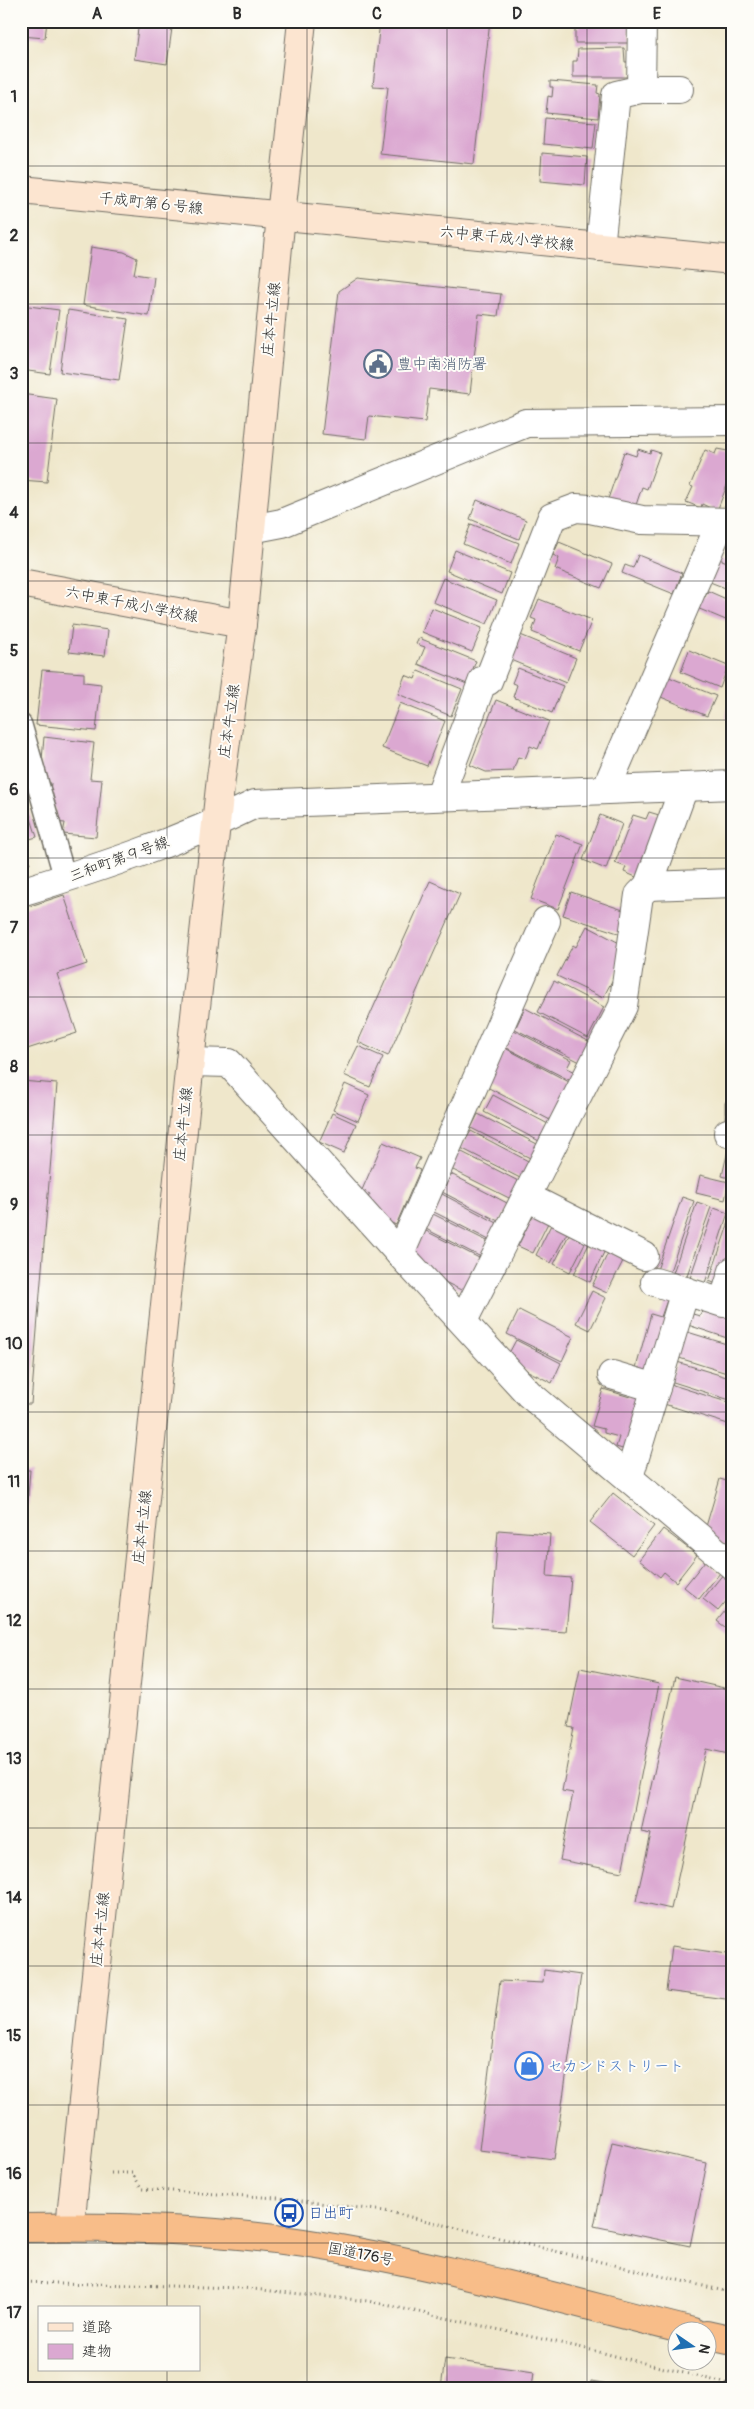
<svg xmlns="http://www.w3.org/2000/svg" width="754" height="2409" font-family="Pangolin,'Klee One',sans-serif">
  <style>
    .building { fill: #dba8d1 }
    .lines { fill: none; stroke-linecap: round; stroke-linejoin: round }
    .lane-casing { stroke: #706d63; stroke-width: 24 }
    .street-casing { stroke: #706d63; stroke-width: 30 }
    .secondary-casing { stroke: #706d63; stroke-width: 30 }
    .highway-casing { stroke: #706d63; stroke-width: 30 }
    .path { stroke: #706d63; stroke-width: 3; stroke-dasharray: 1 4; stroke-linecap: butt }
    .lane { stroke: #fff; stroke-width: 21 }
    .street { stroke: #fff; stroke-width: 28 }
    .secondary { stroke: #fce5d0; stroke-width: 28 }
    .highway { stroke: #f8bd89; stroke-width: 28 }
    .grid { fill: none; stroke: #2b2b2b; stroke-width: 1; stroke-opacity: 0.55 }
    .labels { text-anchor: middle; stroke-width: 4; stroke-linejoin: round; paint-order: stroke }
    .street-label { font-size: 15px; fill: #2b2b2b; stroke: #fdfcf7 }
    .service-label { font-size: 15px; fill: #4e5e75; stroke: #fdfcf7; text-anchor: start }
    .shop-label { font-size: 15px; fill: #366cbe; stroke: #fdfcf7; text-anchor: start }
    .transit-label { font-size: 15px; fill: #164399; stroke: #fdfcf7; text-anchor: start }
    .neatline { fill: none; stroke: #2b2b2b; stroke-width: 2 }
    .grid-label { font-size: 16px; text-anchor: middle; font-weight: bold; fill: #2b2b2b }
  </style>
  <rect width="100%" height="100%" fill="#fdfcf7"/>
  <filter id="ink" filterUnits="userSpaceOnUse"><feTurbulence type="fractalNoise" baseFrequency=".02" numOctaves="2"/><feDisplacementMap in="SourceGraphic" scale="10" xChannelSelector="R" yChannelSelector="G"/><feConvolveMatrix kernelMatrix="1 2 1 2 8 2 1 2 1" color-interpolation-filters="sRGB"/></filter>
  <filter id="wash" filterUnits="userSpaceOnUse"><feTurbulence type="fractalNoise" baseFrequency=".0096" numOctaves="4" result="noise"/><feDisplacementMap in="SourceGraphic" scale="20" xChannelSelector="R" yChannelSelector="G"/><feGaussianBlur stdDeviation="1.12" result="paint"/><feColorMatrix in="noise" values="0 0 0 0 0 0 0 0 0 0 0 0 0 0 0 0 0 1.4 0 .05"/><feComposite in="paint" operator="in"/></filter>
  <g filter="url(#wash)">
    <rect width="100%" height="100%" fill="#efe7cb"/>
    <g id="blocks">
      <g class="building">
        <polygon points="21,21 47,21 45,38 21,36"/>
        <polygon points="139,21 173,21 167,64 134,59"/>
        <polygon points="380,21 490,21 474,164 380,154 388,87 373,86"/>
        <polygon points="580,21 630,21 630,43 575,43 575,27 580,27"/>
        <rect x="652" y="21" width="38" height="7"/>
        <rect x="696" y="21" width="37" height="3"/>
        <polygon points="624,48 625,62 628,62 629,77 573,77 573,61 577,61 578,49"/>
        <polygon points="550,81 598,85 597,93 600,94 598,118 546,113 548,96 552,97 553,87 550,87"/>
        <polygon points="545,118 596,122 593,149 543,144"/>
        <polygon points="542,153 587,157 585,185 540,181"/>
        <polygon points="91,247 124,252 137,258 134,274 154,277 149,316 83,305"/>
        <polygon points="358,278 501,294 498,316 479,314 470,394 429,389 425,422 369,416 366,439 322,434 339,291"/>
        <polygon points="21,305 59,310 50,374 21,370"/>
        <polygon points="68,310 128,319 119,380 60,372"/>
        <polygon points="21,394 57,399 47,482 21,480"/>
        <polygon points="638,449 650,453 651,450 660,453 647,489 642,487 635,508 608,499 624,452 636,456"/>
        <polygon points="717,449 733,452 733,476 731,475 717,511 702,504 701,508 686,502 693,487 690,486 705,450 715,454"/>
        <polygon points="477,500 526,520 519,539 470,519"/>
        <polygon points="471,524 519,543 511,564 463,544"/>
        <polygon points="559,542 612,564 601,588 555,569 559,558 553,555"/>
        <polygon points="455,550 510,573 502,594 447,571"/>
        <polygon points="638,555 682,573 674,594 622,573 625,565 633,568"/>
        <polygon points="719,559 733,564 733,591 710,582"/>
        <polygon points="443,578 497,600 487,624 433,602"/>
        <polygon points="708,591 733,602 733,623 697,608 701,596 705,597"/>
        <polygon points="539,599 592,620 579,651 532,632 536,620 531,618"/>
        <polygon points="432,608 482,628 472,652 422,632"/>
        <polygon points="72,625 108,630 105,656 69,652"/>
        <polygon points="518,634 576,658 566,683 508,659"/>
        <polygon points="419,638 476,661 467,684 418,664 425,647 416,644"/>
        <polygon points="689,650 728,666 720,688 681,672"/>
        <polygon points="518,668 563,686 552,713 513,697 517,685 512,683"/>
        <polygon points="42,670 84,673 84,682 101,684 96,731 36,725"/>
        <polygon points="418,671 462,689 451,716 398,694 405,675 415,679"/>
        <polygon points="669,677 716,696 707,716 661,697"/>
        <polygon points="732,686 733,686 733,720 726,719"/>
        <polygon points="496,700 549,721 538,749 530,746 525,759 518,757 513,771 486,772 470,765"/>
        <polygon points="400,703 445,721 427,766 382,748"/>
        <polygon points="44,737 94,743 90,779 102,780 96,837 63,834 65,823 54,822 56,808 48,807 51,783 40,782"/>
        <polygon points="21,788 37,837 22,841 30,863 21,866"/>
        <polygon points="649,812 659,815 636,877 624,872 626,867 615,863 633,815 646,819"/>
        <polygon points="600,815 622,824 606,869 583,860"/>
        <polygon points="556,834 583,844 558,909 531,899"/>
        <polygon points="430,881 460,894 388,1056 358,1042"/>
        <polygon points="571,892 629,912 621,934 563,915"/>
        <polygon points="64,895 87,964 57,974 77,1033 21,1051 21,909"/>
        <polygon points="587,926 625,946 625,956 603,998 557,976 573,945 576,947"/>
        <polygon points="554,981 604,1007 588,1038 538,1012"/>
        <polygon points="525,1008 590,1042 580,1062 515,1029"/>
        <polygon points="514,1030 571,1060 567,1068 578,1073 573,1082 505,1047"/>
        <polygon points="358,1046 383,1057 370,1087 344,1075"/>
        <polygon points="505,1048 571,1083 552,1121 485,1086"/>
        <polygon points="21,1081 57,1084 31,1404 21,1404"/>
        <polygon points="345,1084 369,1095 358,1121 333,1110"/>
        <polygon points="733,1089 733,1119 725,1119 725,1103"/>
        <polygon points="493,1095 550,1125 541,1142 484,1112"/>
        <polygon points="332,1113 356,1124 344,1153 319,1142"/>
        <polygon points="478,1114 541,1146 534,1160 471,1128"/>
        <polygon points="471,1131 532,1163 524,1180 461,1148"/>
        <polygon points="383,1142 420,1158 415,1168 420,1170 396,1225 383,1219 367,1200 370,1194 362,1190"/>
        <polygon points="728,1150 733,1151 733,1179 722,1176"/>
        <polygon points="460,1151 522,1183 513,1200 451,1169"/>
        <polygon points="451,1174 509,1204 500,1222 442,1192"/>
        <polygon points="700,1175 729,1182 725,1200 696,1193"/>
        <polygon points="440,1193 499,1224 491,1241 432,1211"/>
        <polygon points="682,1197 694,1201 669,1274 657,1270"/>
        <polygon points="697,1202 711,1207 685,1281 672,1276"/>
        <polygon points="714,1208 728,1213 705,1283 690,1278"/>
        <polygon points="535,1211 550,1219 533,1253 518,1246"/>
        <polygon points="431,1213 491,1243 483,1258 424,1228"/>
        <polygon points="732,1213 733,1256 722,1286 709,1281"/>
        <polygon points="553,1221 569,1229 551,1263 536,1255"/>
        <polygon points="424,1230 481,1259 465,1292 433,1276 412,1255"/>
        <polygon points="571,1231 587,1239 570,1272 554,1264"/>
        <polygon points="591,1240 606,1248 590,1282 574,1274"/>
        <polygon points="609,1251 624,1259 607,1293 592,1286"/>
        <polygon points="592,1291 606,1298 590,1330 576,1323"/>
        <polygon points="667,1300 676,1303 653,1380 634,1375 651,1314 661,1317"/>
        <polygon points="712,1307 733,1313 733,1340 685,1324 689,1313 700,1316 703,1309"/>
        <polygon points="519,1310 573,1337 562,1361 507,1334"/>
        <polygon points="681,1330 733,1346 733,1375 673,1356"/>
        <polygon points="516,1340 561,1363 552,1383 514,1364 517,1359 508,1355"/>
        <polygon points="677,1362 733,1379 733,1401 670,1381"/>
        <polygon points="670,1384 733,1404 728,1424 664,1404"/>
        <polygon points="603,1389 630,1397 632,1389 650,1395 632,1452 616,1447 619,1437 604,1433 604,1429 592,1426"/>
        <polygon points="21,1470 30,1470 26,1520 21,1519"/>
        <polygon points="720,1479 733,1483 733,1528 727,1546 705,1530"/>
        <polygon points="613,1493 654,1526 632,1555 590,1522"/>
        <polygon points="663,1529 697,1555 676,1582 664,1572 660,1577 639,1560"/>
        <polygon points="498,1530 550,1534 547,1576 571,1578 566,1632 491,1627"/>
        <polygon points="705,1561 720,1573 699,1599 684,1587"/>
        <polygon points="724,1573 733,1580 733,1593 718,1611 703,1599"/>
        <polygon points="733,1601 733,1633 717,1621"/>
        <polygon points="580,1668 659,1684 622,1872 560,1860 573,1793 562,1791 574,1728 568,1727"/>
        <polygon points="675,1677 733,1690 733,1755 706,1749 671,1909 636,1901 651,1834 641,1832"/>
        <polygon points="672,1946 733,1955 733,2000 666,1991"/>
        <polygon points="544,1970 581,1975 554,2159 479,2150 500,1981 543,1983"/>
        <polygon points="612,2142 707,2163 690,2246 594,2226"/>
        <polygon points="445,2359 534,2372 532,2388 441,2388"/>
        <polygon points="591,2381 625,2387 625,2388 590,2388"/>
        <polygon points="21,2382 58,2387 58,2388 21,2388"/>
      </g>
    </g>
  </g>
  <g filter="url(#ink)">
    <use href="#blocks" fill-opacity="0" stroke="#706d63" stroke-width="1"/>
    <g class="lines">
      <defs>
        <polyline id="lane" points="21,725 65,878"/>
        <g id="street">
          <polyline points="641,89 679,89"/>
          <polyline points="600,247 616,95 641,89 642,21"/>
          <polyline points="251,529 282,523 526,423 733,421"/>
          <polyline points="684,787 648,886 733,883"/>
          <polyline points="606,789 721,522"/>
          <polyline points="440,795 483,680 488,681 552,517 576,508 590,509 642,520 733,522"/>
          <path d="M21 892C101 867 181 841 255 804L733 785"/>
          <polyline points="190,1062 229,1063 400,1254 529,1394 733,1566"/>
          <polyline points="728,1133 733,1133"/>
          <polyline points="527,1197 644,1256"/>
          <polyline points="400,1254 546,921"/>
          <polyline points="655,1282 685,1291"/>
          <polyline points="463,1321 623,1006 639,895 648,886"/>
          <polyline points="612,1375 656,1388"/>
          <polyline points="629,1477 685,1291 723,1303 733,1271"/>
        </g>
        <g id="secondary">
          <polyline points="21,190 733,260"/>
          <polyline points="21,583 242,624"/>
          <polyline points="70,2227 190,1062 221,778 242,624 281,215 302,21"/>
        </g>
        <g id="highway">
          <path d="M21 2228C115 2226 211 2229 304 2243 435 2263 564 2300 693 2332"/>
          <polyline points="706,2335 733,2341"/>
        </g>
      </defs>
      <use href="#lane" class="lane-casing"/>
      <use href="#street" class="street-casing"/>
      <use href="#secondary" class="secondary-casing"/>
      <use href="#highway" class="highway-casing"/>
      <g class="path">
        <polyline points="111,2173 132,2173 142,2189 277,2198 385,2211 733,2293"/>
        <polyline points="21,2282 243,2288 368,2301 583,2348 733,2385"/>
      </g>
      <use href="#lane" class="lane"/>
      <use href="#street" class="street"/>
      <use href="#secondary" class="secondary"/>
      <use href="#highway" class="highway"/>
    </g>
  </g>
  <path class="grid" d="M167 21V2308M307 21V2388M447 21V2388M587 21V2388M21 166H733M21 304H733M21 443H733M21 581H733M21 720H733M21 858H733M21 997H733M21 1135H733M21 1274H733M21 1412H733M21 1551H733M21 1689H733M21 1828H733M21 1966H733M21 2105H733M21 2243H733M167 2370V2388"/>
  <defs>
    <symbol id="civic-ring" viewBox="-11 -11 22 22"><circle r="9.5" fill="#fdfcf7" stroke="#5c6f8a" stroke-width="1.5"/><path d="M-.6-6.5H3V-4.5H.6V-3L4-1V1h2V6H-6V1h2V-1L-.6-3ZM-1.2 2.5V6h2.4V2.5Z" fill="#5c6f8a"/></symbol>
    <symbol id="shop-ring" viewBox="-11 -11 22 22"><circle r="9.5" fill="#fdfcf7" stroke="#3f7fe0" stroke-width="1.5"/><path d="M-5-2.5h2.3a2.7 3.5 0 0 1 5.4 0H5L5.5 6h-11ZM-1.5-2.5h3a1.5 2.3 0 0 0-3 0Z" fill="#3f7fe0"/></symbol>
    <symbol id="bus-ring" viewBox="-11 -11 22 22"><circle r="9.5" fill="#fdfcf7" stroke="#1a4fb4" stroke-width="1.5"/><path d="M-5-6H5V4H4V6H2V4H-2V6H-4V4H-5ZM-3.5-4V0h7V-4ZM-3.5 1.2v1.5H-2V1.2ZM2 1.2v1.5H3.5V1.2Z" fill="#1a4fb4"/></symbol>
  </defs>
  <g fill-rule="evenodd">
    <use href="#civic-ring" x="362" y="348" width="32" height="32"/>
    <use href="#shop-ring" x="513" y="2050" width="32" height="32"/>
    <use href="#bus-ring" x="273" y="2197" width="32" height="32"/>
  </g>
  <g class="labels">
    <g class="street-label">
      <text transform="translate(151 203) rotate(6)" y="5">千成町第６号線</text>
      <text transform="translate(507 238) rotate(6)" y="5">六中東千成小学校線</text>
      <text transform="translate(271 319) rotate(-84)" y="5">庄本牛立線</text>
      <text transform="translate(132 604) rotate(11)" y="5">六中東千成小学校線</text>
      <text transform="translate(229 721) rotate(-82)" y="5">庄本牛立線</text>
      <text transform="translate(119 859) rotate(-20)" y="5">三和町第９号線</text>
      <text transform="translate(183 1124) rotate(-84)" y="5">庄本牛立線</text>
      <text transform="translate(142 1527) rotate(-84)" y="5">庄本牛立線</text>
      <text transform="translate(100 1929) rotate(-84)" y="5">庄本牛立線</text>
      <text transform="translate(361 2254) rotate(11)" y="5">国道176号</text>
    </g>
    <g class="service-label">
      <text x="397" y="369">豊中南消防署</text>
    </g>
    <g class="shop-label">
      <text x="548" y="2071">セカンドストリート</text>
    </g>
    <g class="transit-label">
      <text x="308" y="2218">日出町</text>
    </g>
  </g>
  <rect width="754" height="2409" fill="none" stroke="#fdfcf7" stroke-width="55"/>
  <rect x="38" y="2306" width="162" height="65" fill="#fdfcf7" stroke="#a9a8a5"/>
  <rect x="48" y="2323" width="25" height="8" fill="#fce5d0" stroke="#a9a8a5"/>
  <text x="82" y="2332" font-size="15" fill="#2b2b2b">道路</text>
  <rect x="48" y="2344" width="25" height="15" fill="#dba8d1" stroke="#a9a8a5"/>
  <text x="82" y="2356" font-size="15" fill="#2b2b2b">建物</text>
  <g transform="translate(692 2346) rotate(103)"><circle r="24" fill="#fdfcf7" stroke="#a9a8a5"/>
  <path d="M0-4L9 19L0 12L-9 19Z" fill="#1f6fb2"/>
  <text y="-8" font-size="14" font-weight="bold" text-anchor="middle" fill="#2b2b2b">N</text>
  </g>
  <rect x="28" y="28" width="698" height="2354" class="neatline"/>
  <g class="grid-label">
    <text x="97" y="19">A</text>
    <text x="237" y="19">B</text>
    <text x="377" y="19">C</text>
    <text x="517" y="19">D</text>
    <text x="657" y="19">E</text>
    <text x="14" y="102">1</text>
    <text x="14" y="241">2</text>
    <text x="14" y="379">3</text>
    <text x="14" y="518">4</text>
    <text x="14" y="656">5</text>
    <text x="14" y="795">6</text>
    <text x="14" y="933">7</text>
    <text x="14" y="1072">8</text>
    <text x="14" y="1210">9</text>
    <text x="14" y="1349">10</text>
    <text x="14" y="1487">11</text>
    <text x="14" y="1626">12</text>
    <text x="14" y="1764">13</text>
    <text x="14" y="1903">14</text>
    <text x="14" y="2041">15</text>
    <text x="14" y="2179">16</text>
    <text x="14" y="2318">17</text>
  </g>
</svg>
